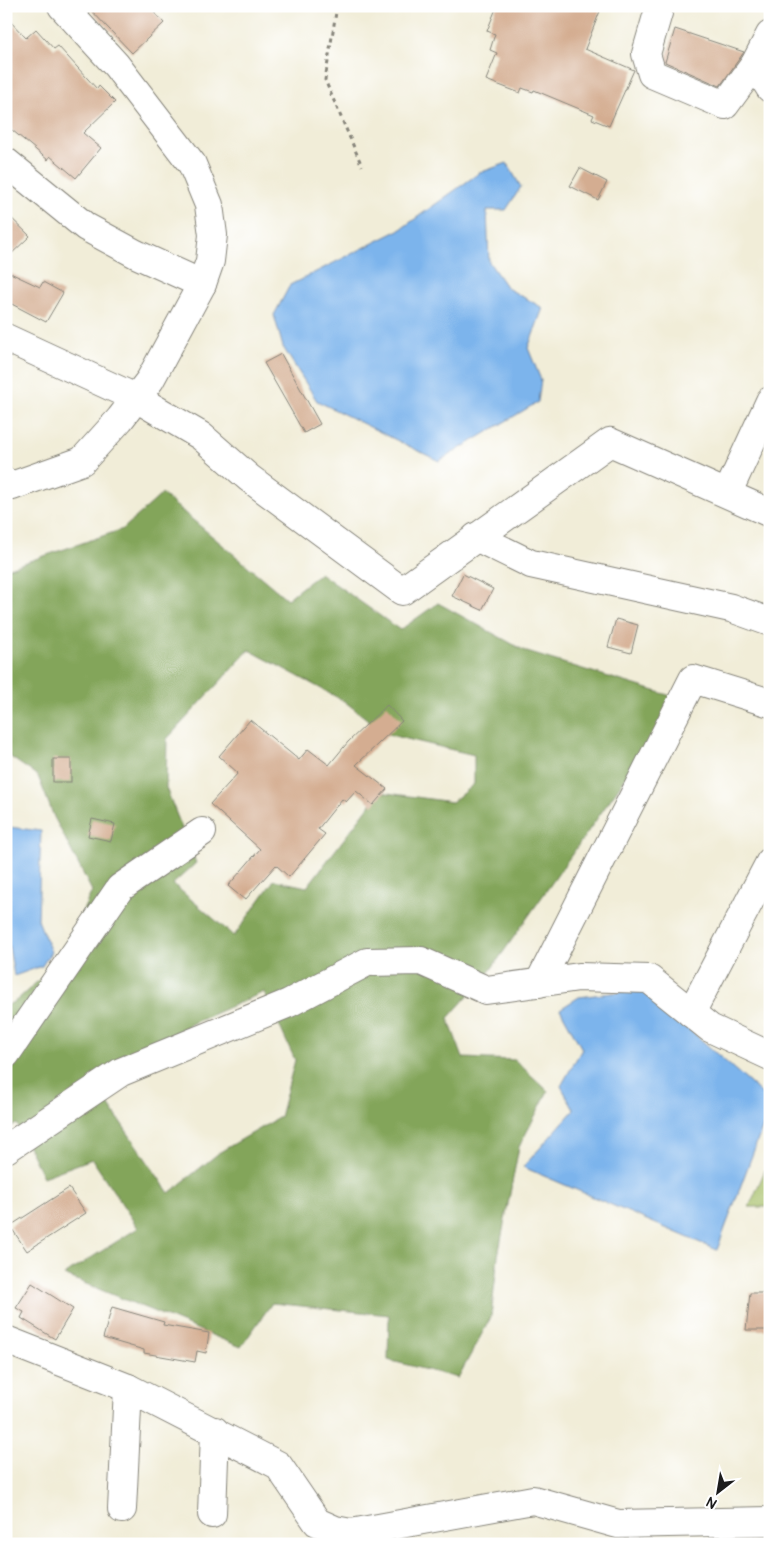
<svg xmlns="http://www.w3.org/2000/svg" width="776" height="1550" font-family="Pangolin,sans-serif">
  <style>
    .green { fill: #a4be65; stroke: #606d40 }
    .forest { fill: #83a55a; stroke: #50603b; fill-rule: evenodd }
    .water { fill: #7cb4ec; stroke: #4c6884 }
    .building { fill: #d4ad91 }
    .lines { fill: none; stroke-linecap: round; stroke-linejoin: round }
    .minor-casing { stroke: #86847a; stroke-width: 30 }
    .path { stroke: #86847a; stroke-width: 3; stroke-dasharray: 4 4; stroke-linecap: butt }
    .minor { stroke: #fff; stroke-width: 28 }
  </style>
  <rect width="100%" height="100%" fill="#fff"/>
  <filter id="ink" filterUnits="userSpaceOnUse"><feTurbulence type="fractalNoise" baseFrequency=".02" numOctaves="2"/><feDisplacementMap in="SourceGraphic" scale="10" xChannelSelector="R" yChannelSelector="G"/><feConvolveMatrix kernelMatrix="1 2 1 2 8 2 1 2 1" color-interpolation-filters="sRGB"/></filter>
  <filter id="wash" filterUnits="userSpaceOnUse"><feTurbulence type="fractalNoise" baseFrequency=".0096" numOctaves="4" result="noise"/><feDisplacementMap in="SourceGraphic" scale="20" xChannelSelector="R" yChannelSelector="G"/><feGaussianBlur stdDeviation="1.12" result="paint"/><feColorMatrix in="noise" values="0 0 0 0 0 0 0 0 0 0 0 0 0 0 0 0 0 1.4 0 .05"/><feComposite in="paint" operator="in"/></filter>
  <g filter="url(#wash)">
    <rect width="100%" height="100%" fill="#f1edd8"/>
    <polygon class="green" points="770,1159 770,1207 749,1207"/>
    <path class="forest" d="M162 494 287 599 320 573 400 630 438 603 527 652 681 699 490 971 448 1018 463 1058 515 1060 548 1091 519 1147 498 1256 491 1317 458 1378 388 1360 389 1315 272 1303 241 1347 64 1275 138 1228 92 1159 43 1177 17 1124 6 1128V1006L17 1000 59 962 92 891 54 817 38 776 6 754V569L123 529ZM249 650 344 701 386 734 474 755V784L452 802 380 792 307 887 274 880 234 936 173 884 196 863 166 788 167 739ZM264 992 295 1060 280 1117 220 1152 169 1193 91 1079 193 1023Z"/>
    <g class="water">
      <polygon points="507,163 521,187 506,210 487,210 489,262 507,288 543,308 528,348 541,380 538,402 439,461 317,401 283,347 274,315 290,285 401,229 479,173"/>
      <polygon points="9,827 41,831 38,920 51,952 42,966 14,976 6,930 6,828"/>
      <polygon points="644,989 770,1101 770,1107 717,1250 523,1167 574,1110 561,1086 582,1049 560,1009 579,997"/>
    </g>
    <g id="blocks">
      <g class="building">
        <polygon points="87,6 148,6 164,23 132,53"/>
        <polygon points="497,6 602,6 585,49 634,70 609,126 592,119 594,115 534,90 533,92 522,88 520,93 486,80 497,53 490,50 495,34 487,31"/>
        <polygon points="6,17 26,38 36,29 54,49 58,46 97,89 99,86 115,102 83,133 101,148 76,178 50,156 48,160 6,125"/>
        <polygon points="675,29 744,52 720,86 665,62"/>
        <polygon points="580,168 607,182 598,200 570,186"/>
        <polygon points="6,213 30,236 6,259"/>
        <polygon points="6,271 40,287 43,282 63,293 46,322 6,301"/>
        <polygon points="281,354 320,424 304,433 264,363"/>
        <polygon points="463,574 493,589 482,610 452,596"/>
        <polygon points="616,619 638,625 631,653 608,647"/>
        <polygon points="387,705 402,721 356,765 387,789 373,805 356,791 346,802 342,799 318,829 325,834 289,877 276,865 245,900 228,886 260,849 210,804 238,773 219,756 250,720 299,760 308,749 329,765 348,742"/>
        <rect x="53" y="759" width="18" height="23"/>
        <polygon points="92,819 115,824 111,841 88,836"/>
        <polygon points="69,1188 86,1213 27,1251 10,1226"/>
        <polygon points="32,1283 73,1309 55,1339 21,1318 24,1312 16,1308"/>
        <polygon points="750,1293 770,1293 770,1330 746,1330"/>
        <polygon points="112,1307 164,1322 163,1325 209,1333 206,1353 197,1351 195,1362 144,1353 144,1350 103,1338"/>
      </g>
    </g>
  </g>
  <g filter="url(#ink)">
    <use href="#blocks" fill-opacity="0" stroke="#86847a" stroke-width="1"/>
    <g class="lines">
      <defs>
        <g id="minor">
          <polyline points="660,6 646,54 652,74 725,105 755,64 770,35"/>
          <polyline points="755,64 770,88"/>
          <polyline points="6,162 86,227 136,254 202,284"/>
          <polyline points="6,338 138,399 201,436 249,478 402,591 610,442 770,513"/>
          <polyline points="6,482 12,486 82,461 120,419 150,380 202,284 210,261 213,235 209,205 192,164 116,65 62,6"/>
          <polyline points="728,492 770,401"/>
          <polyline points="476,537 531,564 731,608 770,622"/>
          <polyline points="539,983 693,679 770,703"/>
          <polyline points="691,1013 770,862"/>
          <polyline points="6,1054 120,888 202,832"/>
          <polyline points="6,1149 121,1072 289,1003 367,962 421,961 486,990 579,977 649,979 710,1028 770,1056"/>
          <polyline points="6,1340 128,1388 278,1465 317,1522 335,1530 351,1533 371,1544"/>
          <polyline points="122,1509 128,1388"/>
          <polyline points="212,1514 215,1431"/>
          <polyline points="351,1533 533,1500 618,1524 770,1521"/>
        </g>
      </defs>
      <use href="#minor" class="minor-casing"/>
      <polyline class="path" points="337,6 325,80 362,166"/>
      <use href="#minor" class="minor"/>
    </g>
  </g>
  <rect width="776" height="1550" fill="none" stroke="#fff" stroke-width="25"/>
  <g transform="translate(718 1492) rotate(211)" stroke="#ffffff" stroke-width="4" paint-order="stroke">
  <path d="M0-4L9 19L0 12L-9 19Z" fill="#1c1c1c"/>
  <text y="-8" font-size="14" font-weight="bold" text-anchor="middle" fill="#1c1c1c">N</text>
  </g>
</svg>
